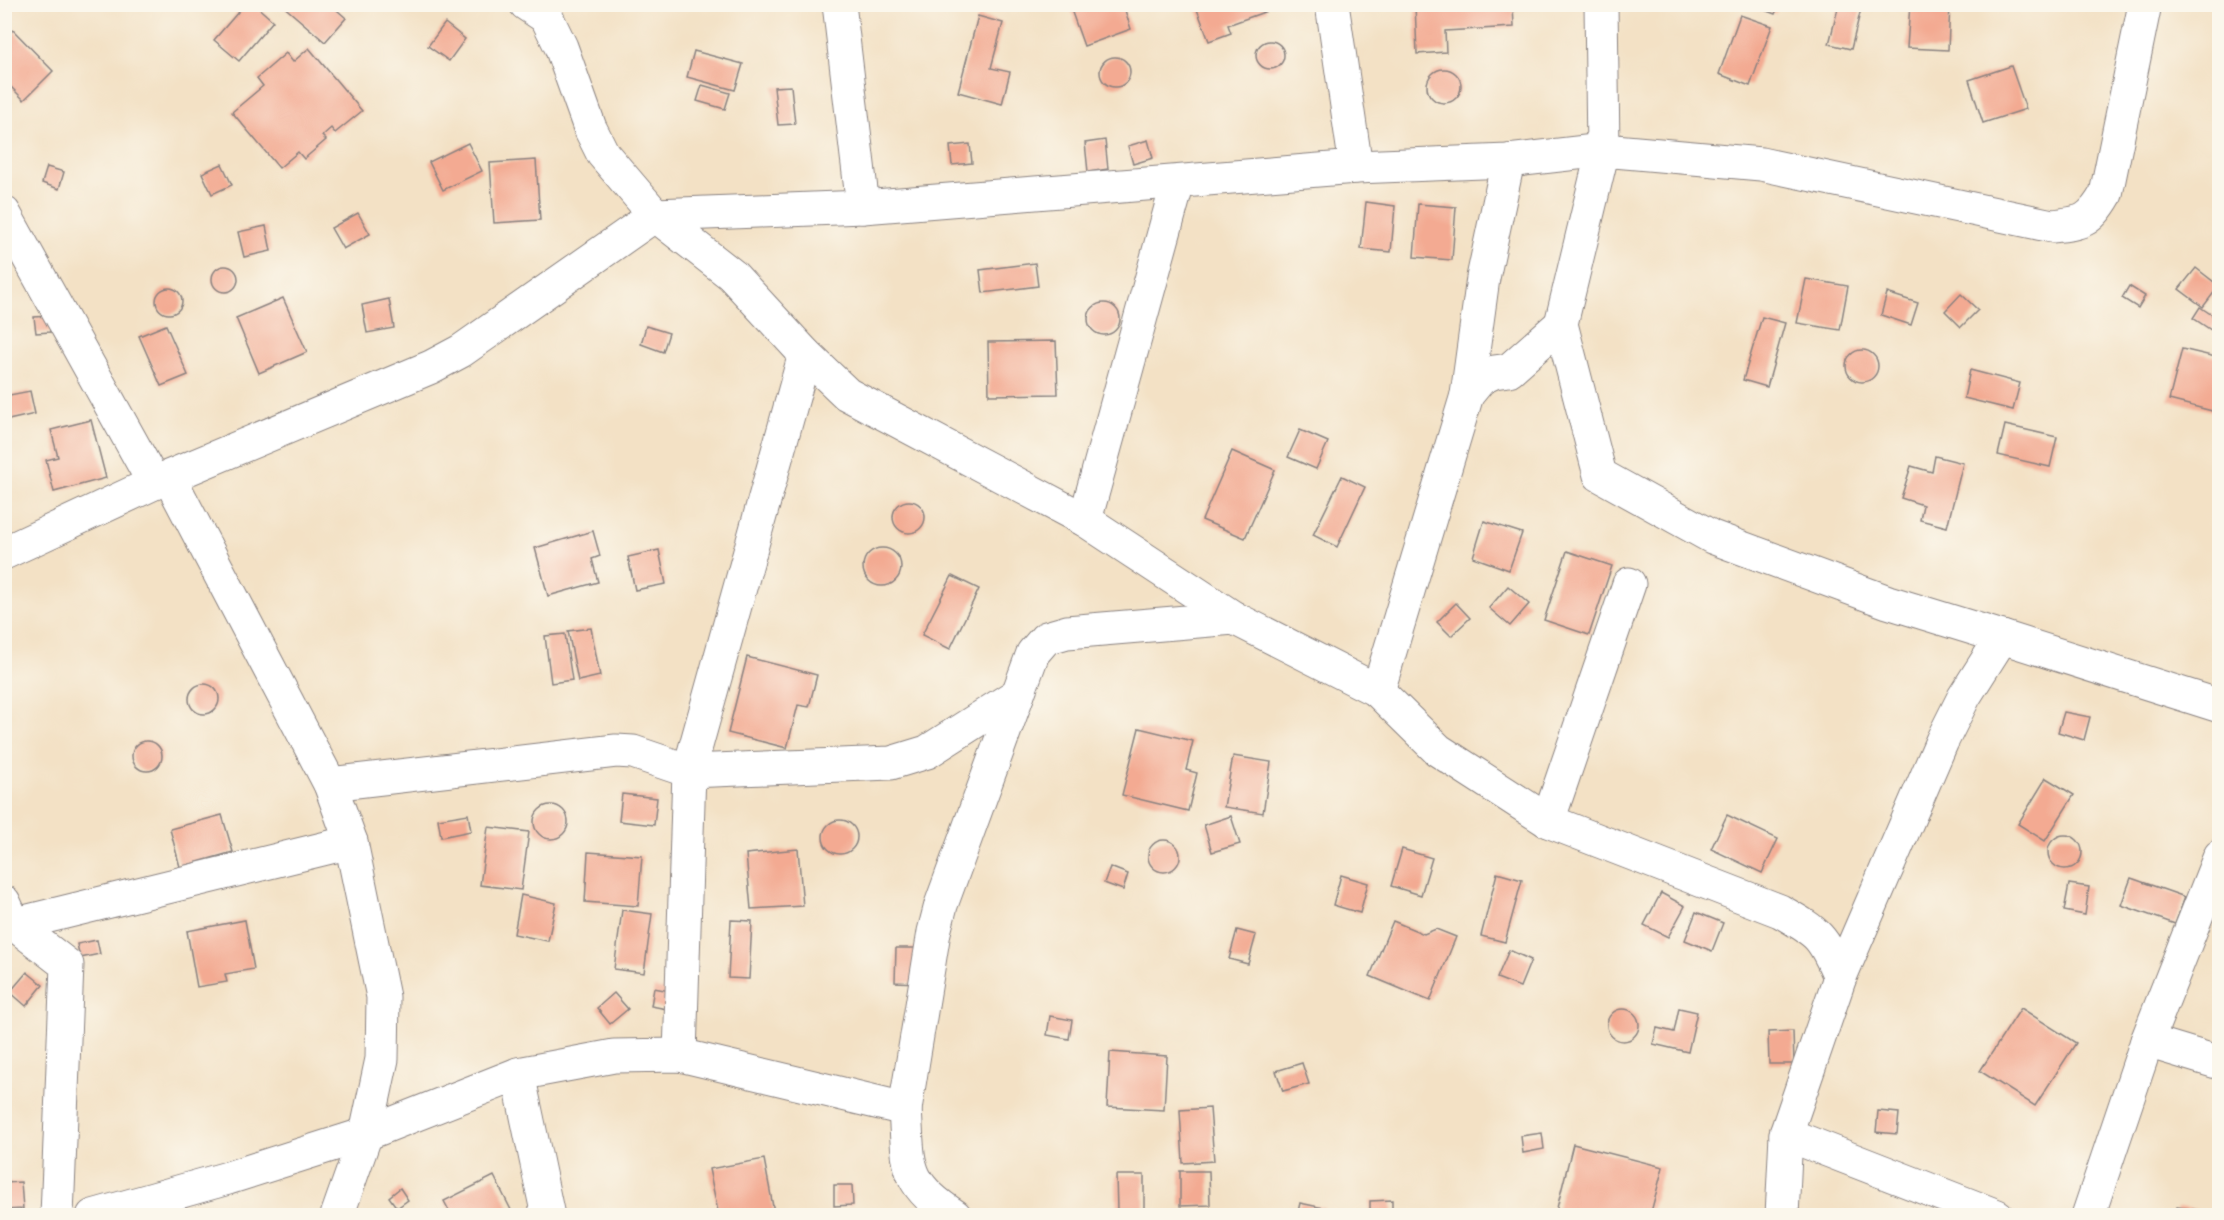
<svg xmlns="http://www.w3.org/2000/svg" width="2224" height="1220" font-family="Cardo,serif">
  <style>
    .building { fill: #f3aa92 }
    .lines { fill: none; stroke-linecap: round; stroke-linejoin: round }
    .street-casing { stroke: #8a8280; stroke-width: 35 }
    .street { stroke: #fff; stroke-width: 33 }
  </style>
  <rect width="100%" height="100%" fill="#fbf7ec"/>
  <filter id="ink" filterUnits="userSpaceOnUse"><feTurbulence type="fractalNoise" baseFrequency=".0167" numOctaves="2"/><feDisplacementMap in="SourceGraphic" scale="12" xChannelSelector="R" yChannelSelector="G"/><feConvolveMatrix kernelMatrix="1 2 1 2 8 2 1 2 1" color-interpolation-filters="sRGB"/></filter>
  <filter id="wash" filterUnits="userSpaceOnUse"><feTurbulence type="fractalNoise" baseFrequency=".008" numOctaves="4" result="noise"/><feDisplacementMap in="SourceGraphic" scale="24" xChannelSelector="R" yChannelSelector="G"/><feGaussianBlur stdDeviation="1.35" result="paint"/><feColorMatrix in="noise" values="0 0 0 0 0 0 0 0 0 0 0 0 0 0 0 0 0 1.4 0 .05"/><feComposite in="paint" operator="in"/></filter>
  <g filter="url(#wash)">
    <rect width="100%" height="100%" fill="#f3e1c5"/>
    <g id="blocks">
      <g class="building">
        <polygon points="245,4 254,4 273,21 239,61 214,40"/>
        <polygon points="281,4 330,4 346,18 325,42"/>
        <polygon points="1069,4 1123,4 1131,29 1084,46"/>
        <polygon points="1195,4 1264,4 1267,11 1228,25 1231,33 1209,41"/>
        <polygon points="1415,4 1513,4 1514,27 1445,31 1446,52 1417,54"/>
        <polygon points="1839,4 1862,5 1851,49 1829,44"/>
        <polygon points="1910,4 1950,4 1948,50 1907,48"/>
        <polygon points="1751,5 1779,5 1775,14"/>
        <polygon points="1740,15 1772,26 1750,86 1719,74"/>
        <polygon points="978,16 1003,23 991,68 1010,72 1002,104 958,92"/>
        <polygon points="445,23 465,39 449,61 428,46"/>
        <polygon points="13,30 53,71 24,100 4,80 4,38"/>
        <circle cx="1270" cy="55" r="14"/>
        <polygon points="309,48 362,111 335,133 331,128 322,136 326,140 304,159 298,152 279,168 232,112 263,86 257,78 286,53 293,62"/>
        <polygon points="694,51 743,64 735,90 687,77"/>
        <circle cx="1115" cy="72" r="15"/>
        <polygon points="2011,66 2026,109 1983,123 1969,80"/>
        <circle cx="1444" cy="86" r="17"/>
        <polygon points="702,85 730,93 725,109 697,101"/>
        <polygon points="791,86 795,124 778,125 774,87"/>
        <polygon points="1105,140 1108,169 1088,172 1085,143"/>
        <polygon points="1148,140 1153,158 1133,164 1128,146"/>
        <polygon points="468,143 482,171 443,190 429,162"/>
        <polygon points="970,144 972,163 952,165 950,146"/>
        <polygon points="536,160 540,220 494,223 490,163"/>
        <polygon points="222,164 232,185 212,194 202,173"/>
        <polygon points="47,167 64,172 59,189 42,183"/>
        <polygon points="1366,202 1395,206 1391,252 1361,249"/>
        <polygon points="1418,204 1456,207 1452,260 1414,257"/>
        <polygon points="358,213 370,234 343,249 331,228"/>
        <polygon points="266,226 271,251 244,257 238,232"/>
        <polygon points="1035,263 1038,286 983,293 980,270"/>
        <circle cx="225" cy="279" r="13"/>
        <polygon points="2196,268 2219,286 2203,307 2179,289"/>
        <polygon points="1806,279 1848,286 1840,330 1797,323"/>
        <polygon points="2129,286 2145,296 2138,308 2122,298"/>
        <circle cx="169" cy="301" r="13"/>
        <polygon points="1887,293 1918,303 1911,325 1881,315"/>
        <polygon points="1961,294 1978,310 1961,327 1945,311"/>
        <polygon points="283,298 307,352 259,373 236,318"/>
        <polygon points="389,299 394,328 367,333 362,305"/>
        <circle cx="1104" cy="319" r="16"/>
        <polygon points="2200,307 2218,319 2211,330 2193,318"/>
        <polygon points="49,316 50,332 36,333 34,317"/>
        <polygon points="1762,317 1785,323 1767,387 1743,380"/>
        <polygon points="166,325 188,375 161,386 139,336"/>
        <polygon points="646,326 669,333 663,352 641,344"/>
        <polygon points="1056,341 1058,394 989,395 988,342"/>
        <polygon points="2182,349 2220,358 2220,413 2169,400"/>
        <circle cx="1862" cy="366" r="16"/>
        <polygon points="1970,370 2020,383 2013,410 1964,398"/>
        <polygon points="30,391 35,414 4,421 4,396"/>
        <polygon points="91,420 106,478 54,492 46,460 58,457 51,430"/>
        <polygon points="2005,425 2057,437 2050,467 1998,455"/>
        <polygon points="1300,430 1328,442 1316,469 1288,457"/>
        <polygon points="1232,451 1275,470 1245,538 1202,520"/>
        <polygon points="1935,456 1963,463 1947,527 1920,520 1923,505 1901,498 1911,466 1932,472"/>
        <polygon points="1342,476 1365,487 1337,547 1313,535"/>
        <circle cx="909" cy="517" r="16"/>
        <polygon points="1484,521 1522,533 1509,570 1473,557"/>
        <polygon points="593,531 600,556 592,559 598,582 548,596 535,548"/>
        <circle cx="882" cy="567" r="19"/>
        <polygon points="659,550 666,584 635,590 628,557"/>
        <polygon points="1567,551 1612,566 1589,635 1544,620"/>
        <polygon points="952,576 979,589 950,649 922,635"/>
        <polygon points="1508,586 1529,604 1510,626 1489,608"/>
        <polygon points="1456,603 1470,618 1451,636 1437,622"/>
        <polygon points="591,628 600,676 578,681 568,631"/>
        <polygon points="565,634 572,680 551,683 545,636"/>
        <polygon points="747,657 817,675 809,707 798,705 787,748 728,733"/>
        <circle cx="204" cy="699" r="15"/>
        <polygon points="2064,712 2090,717 2084,740 2058,732"/>
        <polygon points="1139,728 1193,741 1186,770 1197,773 1188,811 1122,795"/>
        <circle cx="147" cy="756" r="15"/>
        <polygon points="1233,756 1271,762 1263,813 1224,807"/>
        <polygon points="2046,778 2074,795 2045,841 2018,824"/>
        <polygon points="622,794 657,798 654,825 619,821"/>
        <circle cx="551" cy="822" r="17"/>
        <polygon points="468,814 471,831 441,837 438,819"/>
        <polygon points="222,815 233,852 180,867 170,829"/>
        <polygon points="1727,815 1778,839 1762,873 1711,849"/>
        <polygon points="1231,816 1240,844 1212,852 1204,825"/>
        <circle cx="840" cy="837" r="17"/>
        <polygon points="488,827 529,832 521,890 480,885"/>
        <circle cx="2065" cy="852" r="17"/>
        <circle cx="1164" cy="856" r="16"/>
        <polygon points="798,849 803,906 751,909 746,854"/>
        <polygon points="1402,849 1432,858 1421,895 1391,886"/>
        <polygon points="588,852 642,856 638,906 585,902"/>
        <polygon points="1110,867 1128,874 1123,890 1104,883"/>
        <polygon points="1497,873 1522,880 1505,942 1481,936"/>
        <polygon points="1341,875 1368,883 1360,913 1333,905"/>
        <polygon points="2131,878 2185,897 2175,924 2121,905"/>
        <polygon points="2069,884 2089,887 2085,915 2064,911"/>
        <polygon points="1661,893 1685,906 1668,937 1644,925"/>
        <polygon points="521,895 556,903 548,941 514,934"/>
        <polygon points="622,910 652,914 644,973 614,969"/>
        <polygon points="1696,912 1723,923 1712,951 1685,940"/>
        <polygon points="245,920 254,969 225,974 227,982 197,987 187,931"/>
        <polygon points="731,920 752,921 749,979 728,978"/>
        <polygon points="1393,921 1424,934 1436,929 1456,937 1430,1001 1370,976"/>
        <polygon points="1237,930 1256,935 1248,964 1229,959"/>
        <polygon points="97,940 100,954 80,958 77,944"/>
        <polygon points="896,948 920,948 919,983 895,982"/>
        <polygon points="1509,950 1531,960 1520,987 1497,978"/>
        <polygon points="27,972 43,985 26,1006 10,992"/>
        <polygon points="654,988 670,991 667,1009 651,1006"/>
        <polygon points="614,993 628,1009 610,1024 597,1008"/>
        <polygon points="1679,1008 1697,1012 1688,1052 1653,1044 1657,1028 1674,1032"/>
        <polygon points="2021,1008 2076,1043 2035,1106 1980,1071"/>
        <circle cx="1623" cy="1025" r="16"/>
        <polygon points="1050,1016 1072,1020 1069,1039 1047,1035"/>
        <polygon points="1793,1031 1794,1064 1769,1064 1768,1032"/>
        <polygon points="1110,1052 1167,1056 1164,1110 1107,1107"/>
        <polygon points="1302,1063 1309,1084 1283,1091 1276,1071"/>
        <polygon points="1210,1108 1214,1161 1183,1163 1180,1110"/>
        <polygon points="1878,1111 1899,1113 1897,1134 1876,1132"/>
        <polygon points="1542,1133 1544,1149 1523,1153 1521,1136"/>
        <polygon points="1573,1144 1663,1167 1650,1216 1555,1216"/>
        <polygon points="764,1159 774,1212 757,1216 719,1216 709,1169"/>
        <polygon points="1180,1171 1209,1171 1210,1205 1180,1206"/>
        <polygon points="1116,1175 1144,1175 1144,1211 1117,1210"/>
        <polygon points="494,1176 514,1216 452,1216 444,1201"/>
        <polygon points="21,1182 23,1209 4,1210 4,1183"/>
        <polygon points="834,1185 852,1185 853,1205 834,1206"/>
        <polygon points="400,1188 408,1200 397,1208 389,1197"/>
        <polygon points="1392,1200 1392,1216 1370,1216 1370,1201"/>
        <polygon points="1300,1203 1324,1208 1322,1216 1297,1216"/>
        <polygon points="2177,1207 2198,1210 2198,1216 2176,1216"/>
      </g>
    </g>
  </g>
  <g filter="url(#ink)">
    <use href="#blocks" fill-opacity="0" stroke="#8a8280" stroke-width="1.5"/>
    <g class="lines">
      <defs>
        <g id="street">
          <path d="M526 4 547 18 561 47 590 128 603 154 655 215 732 275 805 354 847 394 1085 520 1234 618 1378 691 1438 750 1548 821 1780 911C1819 933 1823 936 1840 977"/>
          <polyline points="839,4 863,207"/>
          <polyline points="1332,4 1356,167"/>
          <polyline points="1601,4 1603,150 1561,324 1600,475 1712,537 1888,602 2002,637"/>
          <polyline points="4,213 154,483"/>
          <polyline points="1467,395 1483,278 1508,161"/>
          <polyline points="169,477 330,784 351,842 383,997 382,1059 366,1134 337,1216"/>
          <polyline points="1085,520 1178,182"/>
          <path d="M4 553 154 483 431 367 461 351 655 215 863 207 1356 167 1508 161 1603 150 1761 164 2052 226C2082 223 2090 222 2106 194L2145 4"/>
          <polyline points="1378,691 1467,395 1481,378 1494,372 1509,370 1561,324"/>
          <polyline points="330,784 616,751 633,752 689,771 891,763 927,752 1018,694"/>
          <polyline points="1548,821 1629,584"/>
          <polyline points="4,902 14,924 67,965 57,1216"/>
          <polyline points="4,927 351,842"/>
          <polyline points="2147,1041 2220,1063"/>
          <polyline points="680,1055 689,771 805,354"/>
          <polyline points="518,1074 548,1216"/>
          <polyline points="905,1109 934,932 941,905 1033,653 1046,638 1067,632 1234,618"/>
          <polyline points="1786,1134 1997,1216"/>
          <path d="M93 1216 228 1178 366 1134 518 1074 614 1056 680 1055 905 1109C909 1166 903 1182 955 1216"/>
          <polyline points="1782,1216 1786,1134 1840,977 1942,741 1964,697 2002,637 2220,706"/>
          <polyline points="2088,1216 2147,1041 2220,856"/>
        </g>
      </defs>
      <use href="#street" class="street-casing"/>
      <use href="#street" class="street"/>
    </g>
  </g>
  <rect width="2224" height="1220" fill="none" stroke="#fbf7ec" stroke-width="24"/>
</svg>
